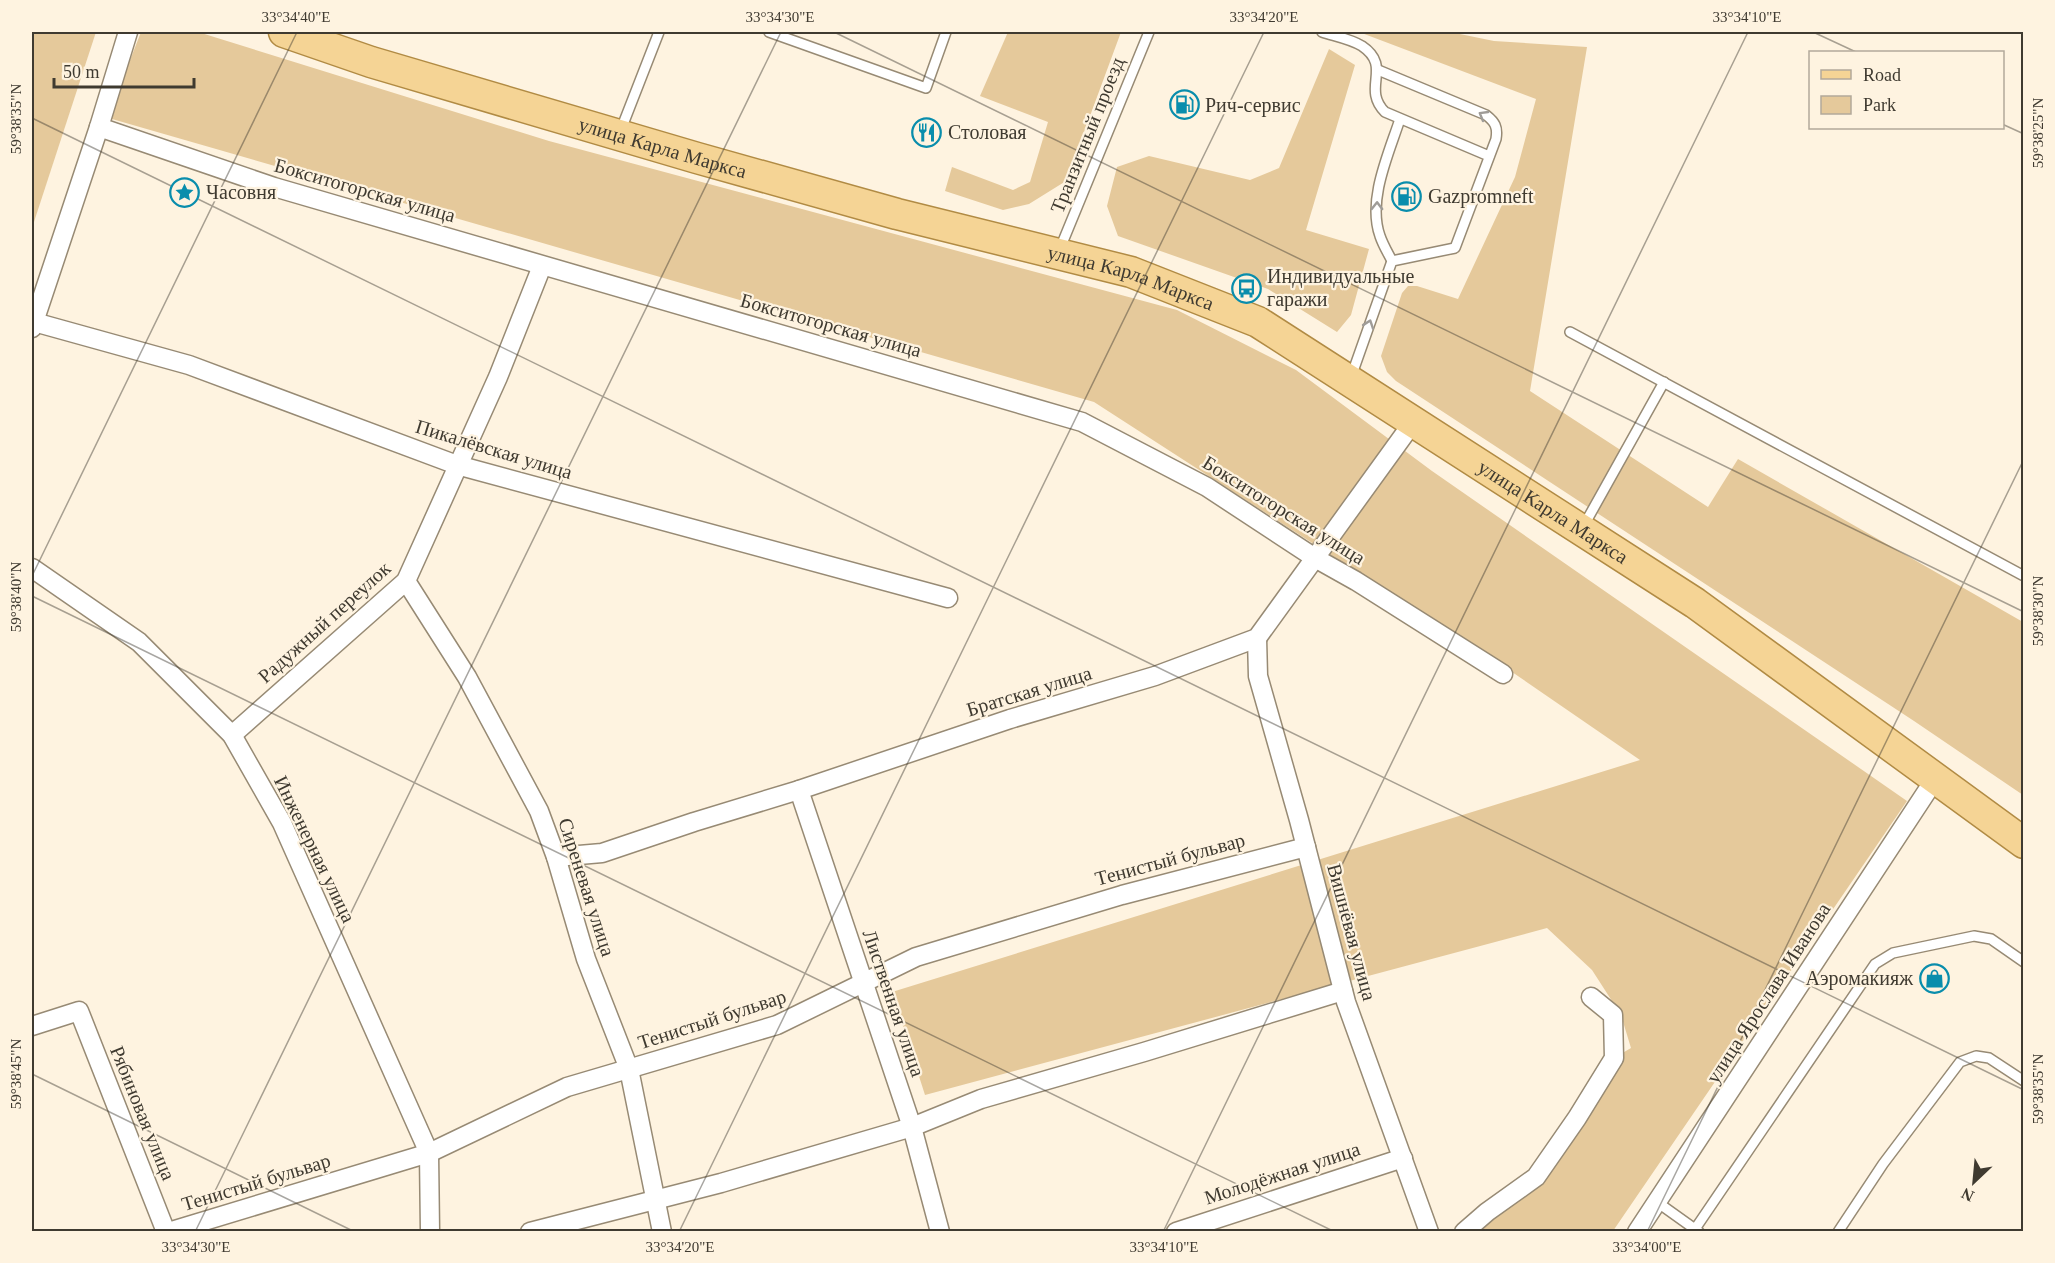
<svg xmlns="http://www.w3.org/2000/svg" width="2055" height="1263" font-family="'Times New Roman',serif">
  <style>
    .green { fill: #e5c99b }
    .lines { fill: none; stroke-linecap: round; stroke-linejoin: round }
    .service-casing { stroke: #978a74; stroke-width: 12 }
    .minor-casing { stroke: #978a74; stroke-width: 21 }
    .primary-casing { stroke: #b18b44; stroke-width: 33 }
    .service { stroke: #fff; stroke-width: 9 }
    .minor { stroke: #fff; stroke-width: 18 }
    .primary { stroke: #f5d495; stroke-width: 30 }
    .oneway { stroke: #9f9c98 }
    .ticks { fill: none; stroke: #3f3a30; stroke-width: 1.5; stroke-opacity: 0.45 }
    .labels { text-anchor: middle; stroke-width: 4.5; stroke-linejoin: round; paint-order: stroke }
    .poi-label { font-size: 20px; fill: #3f3a30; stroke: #fef3e0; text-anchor: start }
    .street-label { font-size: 20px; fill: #3f3a30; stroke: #fef3e0 }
    .neatline { fill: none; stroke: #3f3a30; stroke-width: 2 }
    .ticks-label { font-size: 15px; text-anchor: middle; fill: #3f3a30 }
  </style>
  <rect width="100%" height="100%" fill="#fef3e0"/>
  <g class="green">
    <polygon points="32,32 96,32 32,228"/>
    <polygon points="141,32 198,32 549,141 1177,310 1296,370 1432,471 1907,801 1613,1231 1481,1231 1548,1166 1614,1058 1631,1048 1621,1015 1592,970 1547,928 925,1095 892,992 1640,760 1515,674 1094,402 112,119 125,73"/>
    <polygon points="1008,32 1121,32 1066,181 1029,204 1003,210 945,191 952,167 1013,190 1030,182 1048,122 980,96"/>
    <polygon points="1359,32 1450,32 1494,41 1587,47 1530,391 1708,507 1738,459 2023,622 2023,795 1914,721 1396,381 1387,372 1381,356 1402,293 1408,286 1417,286 1458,299 1515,177 1536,99"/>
    <polygon points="1329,49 1355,65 1306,230 1369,249 1351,315 1337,332 1268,289 1118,236 1107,206 1117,167 1149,156 1250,180 1279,168"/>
  </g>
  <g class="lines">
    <defs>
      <g id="service">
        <polyline points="769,32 926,88 946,32"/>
        <path d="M1322 32C1334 36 1351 39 1362 46 1393 67 1361 88 1385 112L1489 156"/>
        <polyline points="620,132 659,32"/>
        <polyline points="1059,251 1149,32"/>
        <path d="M1392 261C1388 253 1383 245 1380 236 1367 200 1389 153 1400 119"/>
        <polyline points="1570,332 2024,576"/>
        <path d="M1351 377 1392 261 1455 248 1496 139C1498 127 1495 122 1486 115L1378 70"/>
        <polyline points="1583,527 1664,382"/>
        <polyline points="1657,1202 1699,1232"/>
        <polyline points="1693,1232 1875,964 1893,953 1974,936 1991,939 2024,962"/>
        <polyline points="1838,1232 1883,1164 1960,1062 1976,1056 1989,1058 2024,1081"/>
      </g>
      <g id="minor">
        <polyline points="99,127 274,187 1082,422 1207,487 1315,558 1356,581 1503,674"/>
        <polyline points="34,322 189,365 457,465 948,598"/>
        <polyline points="32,328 99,127 128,32"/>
        <polyline points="32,568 139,642 232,735 282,823 429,1153 430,1232"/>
        <polyline points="406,581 467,677 539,811 556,857 586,959 629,1069 662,1232"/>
        <polyline points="1257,638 1258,676 1299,820 1346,1002 1429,1232"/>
        <polyline points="232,735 406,581 498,377 542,266"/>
        <polyline points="799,790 912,1127 940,1232"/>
        <polyline points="556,857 602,853 694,822 799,790 1010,719 1155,676 1257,638 1414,421"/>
        <polyline points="32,1026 79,1011 166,1232"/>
        <polyline points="168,1232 429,1153 567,1087 777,1025 916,957 1122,895 1306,847"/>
        <polyline points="530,1232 721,1183 912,1127 981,1099 1144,1052 1343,991"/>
        <polyline points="1176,1232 1403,1158"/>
        <polyline points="1464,1232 1487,1212 1536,1177 1577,1118 1614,1058 1613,1015 1591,997"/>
        <polyline points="1637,1232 1935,779"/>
      </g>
      <g id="primary">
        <path id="s1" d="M284 32 371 62 697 158 897 214 1131 272 1258 322 1695 603 2024 843"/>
      </g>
    </defs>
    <use href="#service" class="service-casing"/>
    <use href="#minor" class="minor-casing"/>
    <use href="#primary" class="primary-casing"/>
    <use href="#service" class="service"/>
    <use href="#minor" class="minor"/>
    <use href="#primary" class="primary"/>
  </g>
  <defs><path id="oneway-chevron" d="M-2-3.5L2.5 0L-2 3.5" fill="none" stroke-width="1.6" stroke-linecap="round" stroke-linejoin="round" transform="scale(1.5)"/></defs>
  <g class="oneway">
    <use href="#oneway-chevron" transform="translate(1483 115) rotate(-150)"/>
    <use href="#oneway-chevron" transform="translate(1377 206) rotate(-89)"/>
    <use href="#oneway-chevron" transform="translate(1369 324) rotate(-71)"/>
  </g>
  <path class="ticks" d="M834 32 2024 612M1813 32 1856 52M32 118 2024 1090M2002 124 2024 134M32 576 297 32M32 596 1335 1232M32 1074 355 1232M195 1232 781 32M679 1232 1264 32M1163 1232 1748 32M1647 1232 2024 459"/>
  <defs>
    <symbol id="fuel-ring" viewBox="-11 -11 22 22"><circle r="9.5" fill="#fef3e0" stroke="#098dac" stroke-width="1.5"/><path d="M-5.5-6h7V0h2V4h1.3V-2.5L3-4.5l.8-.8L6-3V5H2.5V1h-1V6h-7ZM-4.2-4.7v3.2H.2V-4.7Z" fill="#098dac"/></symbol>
    <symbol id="restaurant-ring" viewBox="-11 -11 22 22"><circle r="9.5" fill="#fef3e0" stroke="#098dac" stroke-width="1.5"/><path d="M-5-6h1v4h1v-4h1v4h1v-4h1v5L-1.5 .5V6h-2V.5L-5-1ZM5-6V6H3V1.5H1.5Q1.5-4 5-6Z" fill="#098dac"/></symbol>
    <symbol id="sight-ring" viewBox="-11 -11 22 22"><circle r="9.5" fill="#fef3e0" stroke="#098dac" stroke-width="1.5"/><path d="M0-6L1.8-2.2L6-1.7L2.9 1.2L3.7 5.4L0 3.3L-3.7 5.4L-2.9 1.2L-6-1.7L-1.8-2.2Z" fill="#098dac"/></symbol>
    <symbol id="bus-ring" viewBox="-11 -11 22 22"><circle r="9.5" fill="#fef3e0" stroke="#098dac" stroke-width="1.5"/><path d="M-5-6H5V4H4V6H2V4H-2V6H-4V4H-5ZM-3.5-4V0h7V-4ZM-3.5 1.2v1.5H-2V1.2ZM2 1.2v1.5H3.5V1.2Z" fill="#098dac"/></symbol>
    <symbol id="shop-ring" viewBox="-11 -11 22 22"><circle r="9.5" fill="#fef3e0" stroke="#098dac" stroke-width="1.5"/><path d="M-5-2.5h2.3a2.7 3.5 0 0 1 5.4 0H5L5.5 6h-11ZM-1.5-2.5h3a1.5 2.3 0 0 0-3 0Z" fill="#098dac"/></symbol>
  </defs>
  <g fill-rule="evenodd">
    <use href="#fuel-ring" x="1168" y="88" width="33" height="33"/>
    <use href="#restaurant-ring" x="910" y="116" width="33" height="33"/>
    <use href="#sight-ring" x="168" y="176" width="33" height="33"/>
    <use href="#fuel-ring" x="1390" y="180" width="33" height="33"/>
    <use href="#bus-ring" x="1230" y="272" width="33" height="33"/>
    <use href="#shop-ring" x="1918" y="962" width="33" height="33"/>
  </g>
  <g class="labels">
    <g class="poi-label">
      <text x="1205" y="112">Рич-сервис</text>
      <text x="948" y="139">Столовая</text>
      <text x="206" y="199">Часовня</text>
      <text x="1428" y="203">Gazpromneft</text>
      <text x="1267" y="283">Индивидуальные<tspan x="1267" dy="23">гаражи</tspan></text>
      <text x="1913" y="985" text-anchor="end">Аэромакияж</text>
    </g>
    <g class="street-label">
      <text transform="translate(1087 135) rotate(-68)" y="7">Транзитный проезд</text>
      <text dy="7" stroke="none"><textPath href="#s1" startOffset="396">улица Карла Маркса</textPath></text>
      <text transform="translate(365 190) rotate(16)" y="7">Бокситогорская улица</text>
      <text dy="7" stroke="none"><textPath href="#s1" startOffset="882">улица Карла Маркса</textPath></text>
      <text transform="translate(831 325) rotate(16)" y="7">Бокситогорская улица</text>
      <text transform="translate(494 449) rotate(17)" y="7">Пикалёвская улица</text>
      <text transform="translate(1284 510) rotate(32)" y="7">Бокситогорская улица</text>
      <text dy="7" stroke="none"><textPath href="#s1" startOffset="1368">улица Карла Маркса</textPath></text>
      <text transform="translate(324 622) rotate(-42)" y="7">Радужный переулок</text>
      <text transform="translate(1029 691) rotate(-17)" y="7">Братская улица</text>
      <text transform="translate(315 849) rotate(64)" y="7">Инженерная улица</text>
      <text transform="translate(1170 859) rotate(-15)" y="7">Тенистый бульвар</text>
      <text transform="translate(587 887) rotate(72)" y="7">Сиреневая улица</text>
      <text transform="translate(1352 932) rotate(75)" y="7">Вишнёвая улица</text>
      <text transform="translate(1768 993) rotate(-57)" y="7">улица Ярослава Иванова</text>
      <text transform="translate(894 1003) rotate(71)" y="7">Лиственная улица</text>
      <text transform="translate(712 1019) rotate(-18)" y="7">Тенистый бульвар</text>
      <text transform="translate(143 1113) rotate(68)" y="7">Рябиновая улица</text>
      <text transform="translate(1282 1173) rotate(-18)" y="7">Молодёжная улица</text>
      <text transform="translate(256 1182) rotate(-17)" y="7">Тенистый бульвар</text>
    </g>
  </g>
  <rect width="2055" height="1263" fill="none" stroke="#fef3e0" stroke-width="66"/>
  <rect x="1809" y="51" width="195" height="78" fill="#fef3e0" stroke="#b2a99a" stroke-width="1.5"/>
  <rect x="1821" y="70" width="30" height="9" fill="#f5d495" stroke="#b2a99a" stroke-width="1.5"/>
  <text x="1863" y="81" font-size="18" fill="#3f3a30">Road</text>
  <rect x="1821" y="96" width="30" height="18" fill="#e5c99b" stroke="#b2a99a" stroke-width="1.5"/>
  <text x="1863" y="111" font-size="18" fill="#3f3a30">Park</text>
  <g transform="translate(1974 1182) rotate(206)" stroke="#fef3e0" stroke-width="4.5" paint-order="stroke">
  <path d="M0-4.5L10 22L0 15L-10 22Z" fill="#3f3a30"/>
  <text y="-9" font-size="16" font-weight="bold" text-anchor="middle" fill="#3f3a30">N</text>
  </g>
  <path d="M54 78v9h140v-9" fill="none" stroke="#3f3a30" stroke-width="3"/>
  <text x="63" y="78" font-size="18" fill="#3f3a30" stroke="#fef3e0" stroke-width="4.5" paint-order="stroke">50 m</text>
  <rect x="33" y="33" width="1989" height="1197" class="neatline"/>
  <g class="ticks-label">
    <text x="296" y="22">33°34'40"E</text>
    <text x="780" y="22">33°34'30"E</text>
    <text x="1264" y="22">33°34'20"E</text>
    <text x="1747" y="22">33°34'10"E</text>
    <text transform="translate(16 119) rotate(-90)" y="5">59°38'35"N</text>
    <text transform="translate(2038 133) rotate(-90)" y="5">59°38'25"N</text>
    <text transform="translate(16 597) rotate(-90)" y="5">59°38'40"N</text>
    <text transform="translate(2038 611) rotate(-90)" y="5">59°38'30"N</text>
    <text transform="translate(16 1074) rotate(-90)" y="5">59°38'45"N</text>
    <text transform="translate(2038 1089) rotate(-90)" y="5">59°38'35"N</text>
    <text x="196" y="1252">33°34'30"E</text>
    <text x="680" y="1252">33°34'20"E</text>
    <text x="1164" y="1252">33°34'10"E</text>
    <text x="1647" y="1252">33°34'00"E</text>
  </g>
</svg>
